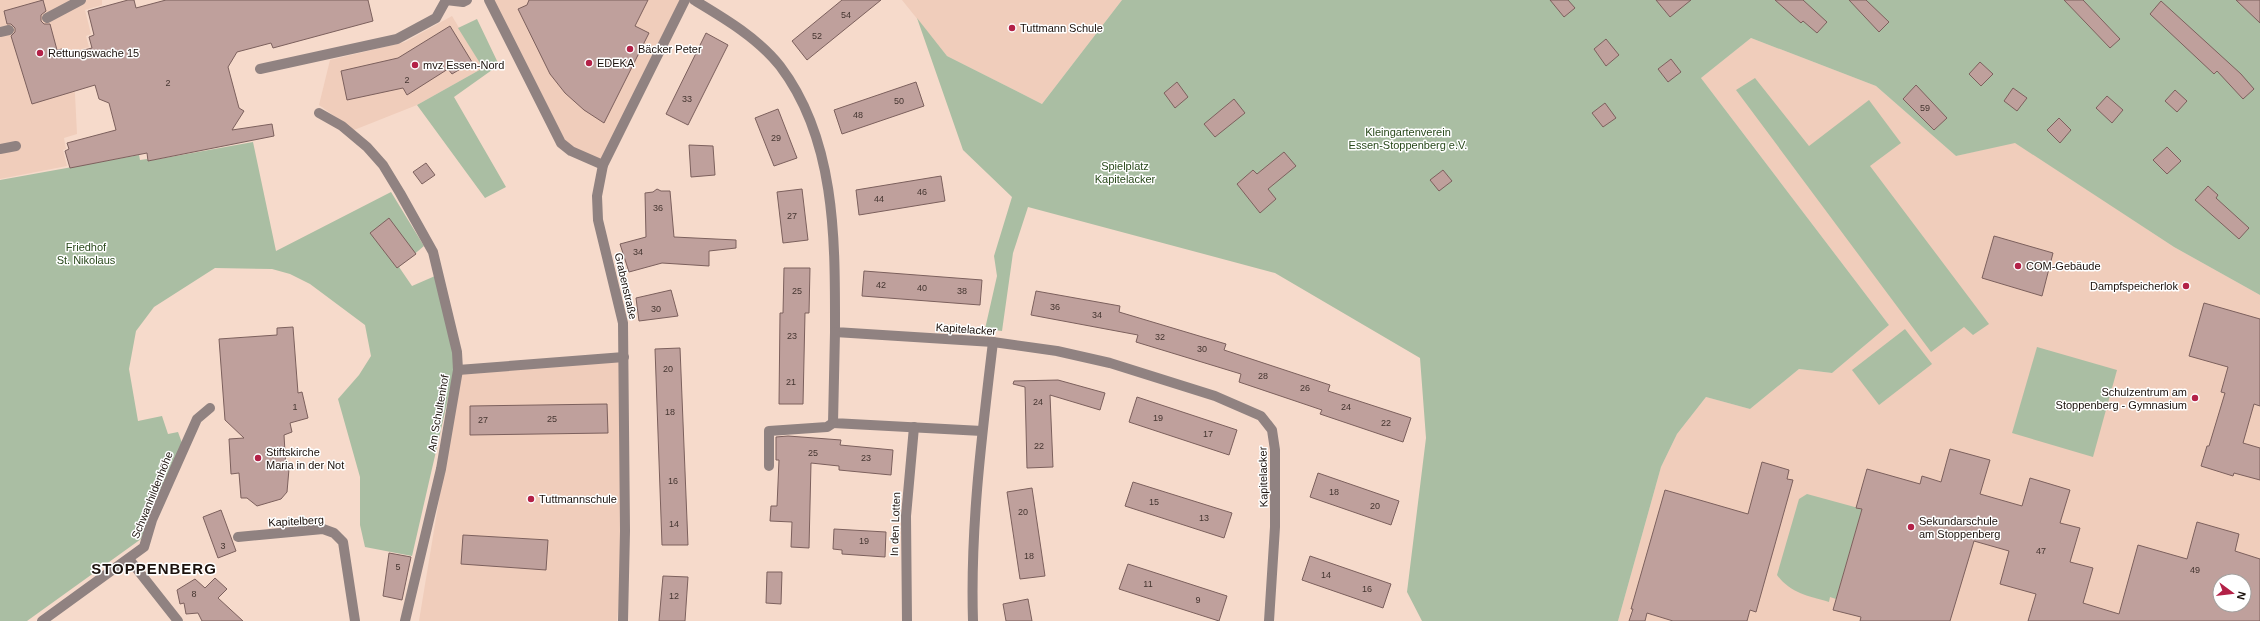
<svg xmlns="http://www.w3.org/2000/svg" width="2260" height="621" font-family="Helvetica,sans-serif">
  <style>
    .built { fill: #f0cdbb; fill-rule: evenodd }
    .green { fill: #aabea3 }
    .building { fill: #bfa09c; stroke: #7c605d; fill-rule: evenodd }
    .lines { fill: none; stroke-linecap: round; stroke-linejoin: round }
    .minor { stroke: #908281; stroke-width: 10 }
    .poi-dot { fill: #b32147; stroke: #fff; stroke-width: 1.5 }
    .labels { text-anchor: middle; stroke-width: 3; stroke-linejoin: round; paint-order: stroke }
    .number-label { font-size: 9px; fill: #443530 }
    .poi-label { font-size: 11px; fill: #1b110c; stroke: #fff; text-anchor: start }
    .park-label { font-size: 11px; fill: #28481a; stroke: #fff }
    .street-label { font-size: 11px; fill: #1b110c; stroke: #fff }
    .district-label { font-size: 15px; font-weight: bold; letter-spacing: 1px; fill: #1b110c; stroke: #fff }
  </style>
  <rect width="100%" height="100%" fill="#f6dacb"/>
  <g class="built">
    <polygon points="0,0 102,0 102,5 85,10 91,34 86,36 89,47 66,53 75,94 77,134 64,138 66,149 63,150 67,166 0,179"/>
    <polygon points="492,0 680,0 600,161 579,152 563,140"/>
    <polygon points="902,0 1122,0 1042,104 947,56"/>
    <polygon points="452,16 483,68 417,105 354,130 319,105 330,60 405,42"/>
    <path d="M1751 38 1876 86 1956 156 2015 142 2174 247 2260 295V621H1618L1661 467 1677 434 1706 397 1750 409 1799 369 1832 373 1889 325 1701 78ZM2220 581H2244V605H2220Z"/>
    <polygon points="621,361 620,589 617,621 419,621 460,373"/>
  </g>
  <g class="green">
    <polygon points="1122,0 2260,0 2260,295 2174,247 2015,143 1956,156 1876,86 1751,38 1701,78 1889,325 1832,373 1799,369 1750,409 1706,397 1677,434 1661,467 1618,621 1422,621 1407,592 1426,438 1420,358 1275,273 1028,207 1013,253 1002,331 985,329 997,276 994,256 1012,197 963,150 917,18 947,56 1042,104"/>
    <polygon points="477,19 499,65 454,97 506,187 485,198 417,105 483,68 458,28"/>
    <polygon points="1755,78 1809,146 1869,100 1901,143 1870,166 1989,324 1973,335 1964,327 1931,352 1736,90"/>
    <polygon points="253,142 276,251 391,192 424,246 399,267 412,286 435,276 456,364 412,556 365,547 360,525 360,477 338,399 359,375 371,356 365,325 310,284 290,274 272,269 215,268 154,307 136,331 129,369 138,421 162,416 168,434 178,432 182,443 141,539 27,621 0,621 0,180 139,155 140,160 147,159 148,161"/>
    <polygon points="1905,329 1932,364 1879,405 1852,370"/>
    <polygon points="2037,347 2117,370 2093,457 2012,433"/>
    <path d="M1807 494 1862 509 1836 599 1830 597 1829 602C1808 596 1790 593 1777 575L1799 499Z"/>
  </g>
  <g class="building">
    <polygon points="43,0 46,11 41,15 41,21 44,24 50,24 57,50 62,49 64,55 92,48 89,37 94,35 88,11 128,0 134,0 136,8 166,0 368,0 373,21 273,48 271,43 237,52 228,67 239,108 244,111 232,130 272,124 274,136 148,161 147,153 70,168 65,151 69,149 67,143 116,130 109,103 99,99 95,85 32,104 11,36 15,32 15,28 11,24 7,24 4,11"/>
    <polygon points="529,0 648,0 635,26 649,33 604,123 584,110 565,93 550,74 518,9 527,5"/>
    <polygon points="842,0 881,0 807,60 792,41"/>
    <polygon points="1550,0 1568,0 1575,8 1564,17"/>
    <polygon points="1656,0 1691,0 1670,17"/>
    <polygon points="1775,0 1803,0 1827,22 1817,33 1803,21 1801,23"/>
    <polygon points="1849,0 1866,0 1889,22 1879,32"/>
    <polygon points="2064,0 2083,0 2120,39 2110,48"/>
    <polygon points="2236,0 2260,0 2260,23"/>
    <polygon points="2161,1 2241,74 2254,89 2243,99 2217,71 2214,74 2150,14"/>
    <polygon points="450,26 472,62 452,74 448,69 407,95 403,88 347,100 341,71 398,58"/>
    <polygon points="706,33 728,45 688,125 666,114"/>
    <polygon points="1606,39 1619,55 1606,66 1594,49"/>
    <polygon points="1671,59 1681,72 1668,82 1658,69"/>
    <polygon points="1980,62 1993,74 1981,86 1969,74"/>
    <polygon points="916,82 924,106 842,134 834,110"/>
    <polygon points="1177,82 1188,97 1175,108 1164,93"/>
    <polygon points="1916,85 1947,118 1934,130 1903,99"/>
    <polygon points="2013,88 2027,98 2017,111 2004,101"/>
    <polygon points="2175,90 2187,101 2177,112 2165,101"/>
    <polygon points="2107,96 2123,110 2112,123 2096,108"/>
    <polygon points="1234,99 1245,113 1215,137 1204,124"/>
    <polygon points="1605,103 1616,118 1603,127 1592,113"/>
    <polygon points="778,109 797,158 774,166 755,118"/>
    <polygon points="2059,118 2071,130 2060,143 2047,130"/>
    <polygon points="689,145 713,146 715,175 691,177"/>
    <polygon points="2167,147 2181,161 2167,174 2153,160"/>
    <polygon points="1284,152 1296,166 1268,189 1276,199 1260,213 1237,184 1253,170 1257,174"/>
    <polygon points="426,163 435,175 422,184 413,172"/>
    <polygon points="1443,170 1452,181 1439,191 1430,180"/>
    <polygon points="941,176 945,201 859,215 856,190"/>
    <polygon points="2208,186 2218,195 2216,198 2249,228 2239,239 2195,200"/>
    <polygon points="657,189 661,191 670,191 674,237 736,240 736,248 709,251 709,266 662,263 629,272 620,244 646,237 645,193 653,192"/>
    <polygon points="802,189 808,240 783,243 777,192"/>
    <polygon points="389,218 416,254 397,268 370,233"/>
    <polygon points="1994,236 2053,253 2042,296 1982,278"/>
    <polygon points="784,268 810,268 809,313 805,313 803,404 779,404 780,313 783,313"/>
    <polygon points="864,271 982,280 980,305 862,296"/>
    <polygon points="671,290 678,316 639,321 636,298"/>
    <polygon points="1036,291 1120,306 1119,312 1226,344 1224,350 1330,385 1328,391 1411,418 1403,442 1320,414 1322,410 1239,382 1241,374 1136,342 1138,335 1031,315"/>
    <polygon points="2204,303 2260,319 2260,406 2254,404 2243,443 2260,448 2260,480 2234,473 2233,476 2201,466 2207,446 2209,446 2225,393 2221,392 2228,367 2189,356"/>
    <polygon points="293,327 298,393 302,392 308,418 290,423 292,432 284,435 286,469 289,469 287,492 281,499 257,506 247,498 241,498 239,473 231,474 229,439 244,438 225,420 219,339 277,335 277,328"/>
    <polygon points="680,348 688,545 662,545 655,349"/>
    <polygon points="1058,380 1105,393 1100,410 1050,395 1053,467 1027,468 1025,387 1013,384 1014,381"/>
    <polygon points="1137,397 1237,430 1229,455 1129,422"/>
    <polygon points="607,404 608,433 470,435 470,406"/>
    <polygon points="788,436 841,440 840,445 893,450 891,475 839,470 839,466 811,463 809,548 791,547 792,522 770,521 771,506 777,506 779,460 776,460 776,437"/>
    <path d="M1950 449 1990 460 1980 494 2022 506 2030 478 2070 490 2060 523 2080 528 2070 562 2093 568 2083 603 2119 614 2138 545 2187 559 2197 522 2239 534 2235 551 2260 559V621H2028L2036 594 2000 584 2009 551 1974 541 1950 621H1860L1861 617 1833 610 1862 509 1856 508 1867 469 1920 484 1922 476 1941 482ZM2220 581H2244V605H2220Z"/>
    <polygon points="1762,462 1789,470 1787,479 1793,480 1756,612 1750,610 1747,621 1673,621 1647,613 1645,621 1629,621 1633,609 1631,609 1665,490 1748,514"/>
    <polygon points="1318,473 1399,501 1391,525 1310,497"/>
    <polygon points="1133,482 1232,513 1224,538 1125,506"/>
    <polygon points="1032,488 1045,576 1020,579 1007,492"/>
    <polygon points="221,510 236,551 218,558 203,517"/>
    <polygon points="834,529 886,532 885,557 842,554 842,550 833,549"/>
    <polygon points="463,535 548,540 546,570 461,564"/>
    <polygon points="389,553 411,557 402,600 383,596"/>
    <polygon points="1310,556 1391,584 1383,608 1302,580"/>
    <polygon points="1128,564 1227,596 1219,621 1119,589"/>
    <polygon points="767,572 782,572 781,604 766,603"/>
    <polygon points="663,576 688,577 685,621 659,621"/>
    <polygon points="215,578 227,589 218,598 243,621 202,621 198,613 186,614 184,603 180,604 177,590 195,579 205,588"/>
    <polygon points="1028,599 1032,621 1006,621 1003,604"/>
  </g>
  <g class="lines">
    <g class="minor">
      <polyline points="446,0 463,2 467,0"/>
      <polyline points="489,0 561,143 571,151 603,165"/>
      <path d="M694 0C724 18 758 38 780 66 837 141 835 243 835 332L993 342 1057 351 1110 363 1215 396 1261 416 1272 430 1275 450V527L1269 621"/>
      <polyline points="47,18 81,0"/>
      <polyline points="0,32 9,30"/>
      <polyline points="260,69 397,39 436,18 446,0"/>
      <polyline points="319,113 342,126 367,147 383,165 400,193 433,252 457,352 458,370 441,469 405,621"/>
      <polyline points="0,149 16,146"/>
      <polyline points="835,332 833,423 982,431"/>
      <polyline points="458,370 624,357"/>
      <polyline points="769,466 769,431 827,427 833,423"/>
      <polyline points="238,537 323,529 334,533 343,542 355,621"/>
      <polyline points="129,559 178,621"/>
      <polyline points="42,621 144,547 152,520 197,419 210,408"/>
      <polyline points="623,621 625,531 623,323 598,220 597,196 603,165 685,0"/>
      <polyline points="907,621 906,516 914,427"/>
      <path d="M973 621C970 528 982 434 993 342"/>
    </g>
  </g>
  <g class="poi-dot">
    <circle cx="1012" cy="28" r="4"/>
    <circle cx="630" cy="49" r="4"/>
    <circle cx="40" cy="53" r="4"/>
    <circle cx="589" cy="63" r="4"/>
    <circle cx="415" cy="65" r="4"/>
    <circle cx="2018" cy="266" r="4"/>
    <circle cx="2186" cy="286" r="4"/>
    <circle cx="2195" cy="398" r="4"/>
    <circle cx="258" cy="458" r="4"/>
    <circle cx="531" cy="499" r="4"/>
    <circle cx="1911" cy="527" r="4"/>
  </g>
  <g class="labels">
    <g class="number-label">
      <text x="846" y="18">54</text>
      <text x="817" y="39">52</text>
      <text x="407" y="83">2</text>
      <text x="168" y="86">2</text>
      <text x="687" y="102">33</text>
      <text x="899" y="104">50</text>
      <text x="1925" y="111">59</text>
      <text x="858" y="118">48</text>
      <text x="776" y="141">29</text>
      <text x="922" y="195">46</text>
      <text x="879" y="202">44</text>
      <text x="658" y="211">36</text>
      <text x="792" y="219">27</text>
      <text x="638" y="255">34</text>
      <text x="881" y="288">42</text>
      <text x="922" y="291">40</text>
      <text x="797" y="294">25</text>
      <text x="962" y="294">38</text>
      <text x="1055" y="310">36</text>
      <text x="656" y="312">30</text>
      <text x="1097" y="318">34</text>
      <text x="792" y="339">23</text>
      <text x="1160" y="340">32</text>
      <text x="1202" y="352">30</text>
      <text x="668" y="372">20</text>
      <text x="1263" y="379">28</text>
      <text x="791" y="385">21</text>
      <text x="1305" y="391">26</text>
      <text x="1038" y="405">24</text>
      <text x="295" y="410">1</text>
      <text x="1346" y="410">24</text>
      <text x="670" y="415">18</text>
      <text x="1158" y="421">19</text>
      <text x="552" y="422">25</text>
      <text x="483" y="423">27</text>
      <text x="1386" y="426">22</text>
      <text x="1208" y="437">17</text>
      <text x="1039" y="449">22</text>
      <text x="813" y="456">25</text>
      <text x="866" y="461">23</text>
      <text x="673" y="484">16</text>
      <text x="1334" y="495">18</text>
      <text x="1154" y="505">15</text>
      <text x="1375" y="509">20</text>
      <text x="1023" y="515">20</text>
      <text x="1204" y="521">13</text>
      <text x="674" y="527">14</text>
      <text x="864" y="544">19</text>
      <text x="223" y="549">3</text>
      <text x="2041" y="554">47</text>
      <text x="1029" y="559">18</text>
      <text x="398" y="570">5</text>
      <text x="2195" y="573">49</text>
      <text x="1326" y="578">14</text>
      <text x="1148" y="587">11</text>
      <text x="1367" y="592">16</text>
      <text x="194" y="597">8</text>
      <text x="674" y="599">12</text>
      <text x="1198" y="603">9</text>
    </g>
    <g class="poi-label">
      <text x="1020" y="32">Tuttmann Schule</text>
      <text x="638" y="53">Bäcker Peter</text>
      <text x="48" y="57">Rettungswache 15</text>
      <text x="597" y="67">EDEKA</text>
      <text x="423" y="69">mvz Essen-Nord</text>
      <text x="2026" y="270">COM-Gebäude</text>
      <text x="2178" y="290" text-anchor="end">Dampfspeicherlok</text>
      <text x="2187" y="396" text-anchor="end">Schulzentrum am<tspan x="2187" dy="13">Stoppenberg - Gymnasium</tspan></text>
      <text x="266" y="456">Stiftskirche<tspan x="266" dy="13">Maria in der Not</tspan></text>
      <text x="539" y="503">Tuttmannschule</text>
      <text x="1919" y="525">Sekundarschule<tspan x="1919" dy="13">am Stoppenberg</tspan></text>
    </g>
    <g class="park-label">
      <text x="1408" y="136">Kleingartenverein<tspan x="1408" dy="13">Essen-Stoppenberg e.V.</tspan></text>
      <text x="1125" y="170">Spielplatz<tspan x="1125" dy="13">Kapitelacker</tspan></text>
      <text x="86" y="251">Friedhof<tspan x="86" dy="13">St. Nikolaus</tspan></text>
    </g>
    <g class="street-label">
      <text transform="translate(626 286) rotate(77)" y="4">Grabenstraße</text>
      <text transform="translate(966 329) rotate(4)" y="4">Kapitelacker</text>
      <text transform="translate(438 413) rotate(-80)" y="4">Am Schultenhof</text>
      <text transform="translate(1263 477) rotate(-91)" y="4">Kapitelacker</text>
      <text transform="translate(152 495) rotate(-68)" y="4">Schwanhildenhöhe</text>
      <text transform="translate(296 521) rotate(-3)" y="4">Kapitelberg</text>
      <text transform="translate(895 524) rotate(-88)" y="4">In den Lotten</text>
    </g>
    <g class="district-label">
      <text x="154" y="574">STOPPENBERG</text>
    </g>
  </g>
  <g transform="translate(2232 593) rotate(105)"><circle r="19" fill="#ffffff" stroke="#a4a09e"/>
  <path d="M0-3L7 15L0 10L-7 15Z" fill="#b32147"/>
  <text y="-6" font-size="11" font-weight="bold" text-anchor="middle" fill="#1b110c">N</text>
  </g>
</svg>
